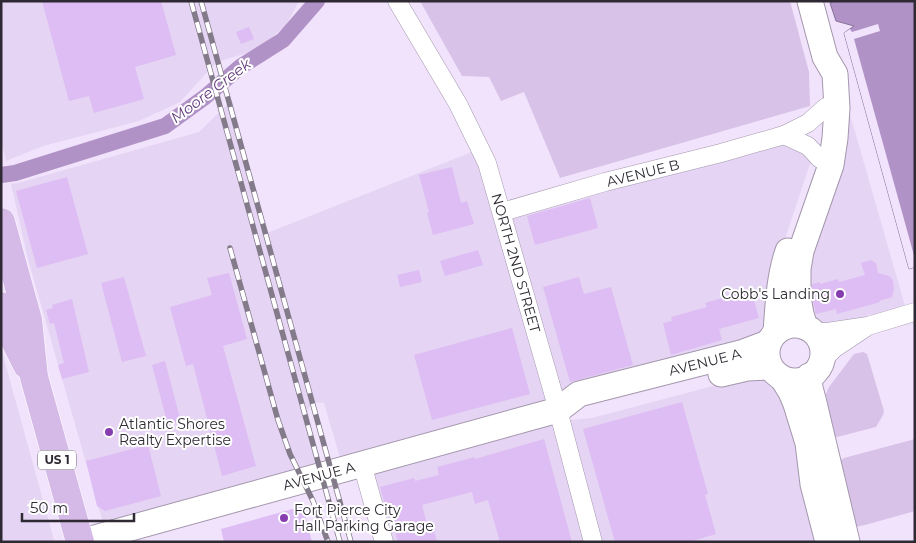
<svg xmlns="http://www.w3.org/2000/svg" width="916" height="543" font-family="Montserrat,sans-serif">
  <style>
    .built { fill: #e5d4f3 }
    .green { fill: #d8c2e8 }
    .water { fill: #b192c6; stroke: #8a729a }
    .pier { fill: #f1e3fc }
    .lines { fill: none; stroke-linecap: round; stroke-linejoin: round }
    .canal { stroke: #b192c6; stroke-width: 16 }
    .building { fill: #ddbdf3 }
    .street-casing { stroke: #a497ad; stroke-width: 19 }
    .secondary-casing { stroke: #a497ad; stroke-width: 27 }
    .primary-casing { stroke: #fff; stroke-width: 29 }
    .street { stroke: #fff; stroke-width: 18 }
    .secondary { stroke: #fff; stroke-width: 25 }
    .primary { stroke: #d5bae7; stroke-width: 28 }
    .rail-casing { stroke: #837a8a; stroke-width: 5.5 }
    .rail { stroke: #fff; stroke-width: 4; stroke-dasharray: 11; stroke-linecap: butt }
    .poi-dot { fill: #863daf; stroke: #fff; stroke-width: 2 }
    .labels { text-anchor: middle; stroke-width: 4; stroke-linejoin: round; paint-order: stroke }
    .shield { fill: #fff; stroke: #6d6970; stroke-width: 1 }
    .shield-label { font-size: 12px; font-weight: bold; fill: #2e2932 }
    .street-label { font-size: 14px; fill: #2e2932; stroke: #fff }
    .poi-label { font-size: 14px; fill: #2e2932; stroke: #fff; text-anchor: start }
    .water-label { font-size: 15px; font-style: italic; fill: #623a7b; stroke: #fff }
  </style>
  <rect width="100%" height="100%" fill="#f1e3fc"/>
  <g class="built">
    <polygon points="1,1 299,1 286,25 257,50 217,62 201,79 180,102 139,121 43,146 6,161 1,140"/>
    <polygon points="232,100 267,233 472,152 480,167 549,406 341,461 324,403 312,402 308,410 317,467 104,526 28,259 11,184 22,182 199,132"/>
    <polygon points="849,111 905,306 871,316 870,314 865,317 814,326 806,270"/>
    <polygon points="783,144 803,154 811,161 775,269 764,336 563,398 512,218 607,191 730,160"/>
    <polygon points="1,348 54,540 49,542 1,542"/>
    <polygon points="767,375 771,380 784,387 821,542 601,542 569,420 592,418 751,376"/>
    <polygon points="553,423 585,542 393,542 371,471"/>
  </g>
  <g class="green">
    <polygon points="420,1 790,1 809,72 810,106 560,178 524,92 501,101 489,77 462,76"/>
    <polygon points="863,352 867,354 884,411 883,415 876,427 837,437 832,437 826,394 829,387 854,354"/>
    <polygon points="915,439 915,511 865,525 854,527 839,461 844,458"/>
  </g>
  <polygon class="water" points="835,1 915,1 915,267 909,269 844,33 854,26 836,21 830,3"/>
  <polygon class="pier" points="878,24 880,31 854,39 915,259 915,267 909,269 844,33 850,29 852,32"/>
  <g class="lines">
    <polyline class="canal" points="1,175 15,173 165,126 205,97 240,67 283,40 317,1"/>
  </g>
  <g class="building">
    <polygon points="42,1 161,1 176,55 135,67 144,99 94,113 89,96 69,101"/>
    <polygon points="249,27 254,39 241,44 236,32"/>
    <polygon points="452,167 461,203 467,201 474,224 433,235 427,213 429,212 419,175"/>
    <polygon points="67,177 88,254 37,268 16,191"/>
    <polygon points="590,198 598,228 535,245 527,216"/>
    <polygon points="478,250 483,265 445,276 440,261"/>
    <polygon points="871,260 876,263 878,273 889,276 893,280 894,289 892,297 879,301 880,302 837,314 836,309 816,314 813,301 812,284 820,282 820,284 838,279 839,282 865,275 861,263"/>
    <polygon points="419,270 422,282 400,287 397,275"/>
    <polygon points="229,273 247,339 223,346 256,466 222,476 193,364 186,366 170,307 212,295 207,278"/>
    <polygon points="124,277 146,356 122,362 101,283"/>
    <polygon points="579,277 584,294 611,287 633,365 570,382 543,287"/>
    <polygon points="751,290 759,318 719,329 722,340 671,355 663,323 672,321 671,317 707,307 705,303"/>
    <polygon points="72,299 89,372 62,379 58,365 64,363 54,323 50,324 46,310 53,308 52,305"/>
    <polygon points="512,328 530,394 432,420 414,355"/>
    <polygon points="165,361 181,422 168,425 152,365"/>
    <polygon points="682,402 708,494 705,495 716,534 689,542 615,542 583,429"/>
    <polygon points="544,439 572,542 500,542 488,500 475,504 472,492 422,505 428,528 433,526 437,542 398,542 389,507 386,508 380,487 414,478 415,481 439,475 437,467 475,457 475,459"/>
    <polygon points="148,445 161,496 105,511 97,506 86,461"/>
    <polygon points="303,506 312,542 224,542 221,529"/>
  </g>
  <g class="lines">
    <defs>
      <g id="street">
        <polyline points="397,1 458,104 487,163 558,410 593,542"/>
        <polyline points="820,159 808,146 784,135 808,123 826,107"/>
        <polyline points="502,212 605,182 721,153 784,135"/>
        <polyline points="814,332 827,332 868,326 915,312"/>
        <polyline points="821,362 835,348 865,328"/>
        <polyline points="362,464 384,542"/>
      </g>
      <g id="secondary">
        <circle cx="795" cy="353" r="28"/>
        <polyline points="805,327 801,314 799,303 798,285 798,269 801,251 831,165 835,138 837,108 835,74 825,57 810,1"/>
        <path d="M776 332C778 305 779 277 788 251"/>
        <polyline points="721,374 747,368 770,367"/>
        <polyline points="809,376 810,388 813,399 847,542"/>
        <polyline points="783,379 791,392 796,404 808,443 813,484 828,542"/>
        <polyline points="80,542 558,410 579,394 744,352 768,343"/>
      </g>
      <g id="primary">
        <polyline points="1,222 28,320 34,377 80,542"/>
        <polyline points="1,306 8,327 27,365"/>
      </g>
    </defs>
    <use href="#street" class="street-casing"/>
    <use href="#secondary" class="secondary-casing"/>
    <use href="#primary" class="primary-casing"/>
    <use href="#street" class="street"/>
    <use href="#secondary" class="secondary"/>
    <use href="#primary" class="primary"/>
    <defs>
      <g id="rail">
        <polyline points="191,1 340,542"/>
        <polyline points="201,1 351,542"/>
        <polyline points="230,248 278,420 290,454 313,501 328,542"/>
      </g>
    </defs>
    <use href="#rail" class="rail-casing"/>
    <use href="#rail" class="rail"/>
  </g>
  <g class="poi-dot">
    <circle cx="840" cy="294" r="5"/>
    <circle cx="109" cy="432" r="5"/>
    <circle cx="284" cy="518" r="5"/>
  </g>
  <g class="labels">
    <rect class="shield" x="38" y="450.5" width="38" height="19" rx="4"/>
    <g class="shield-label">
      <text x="57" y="464">US 1</text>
    </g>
    <g class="street-label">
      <text transform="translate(643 173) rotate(-14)" y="5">AVENUE B</text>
      <text transform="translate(516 263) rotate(74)" y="5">NORTH 2ND STREET</text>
      <text transform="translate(705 362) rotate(-14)" y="5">AVENUE A</text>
      <text transform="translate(319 476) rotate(-15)" y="5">AVENUE A</text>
    </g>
    <g class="poi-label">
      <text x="830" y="299" text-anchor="end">Cobb's Landing</text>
      <text x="119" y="429">Atlantic Shores<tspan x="119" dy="16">Realty Expertise</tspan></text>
      <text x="294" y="515">Fort Pierce City<tspan x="294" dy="16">Hall Parking Garage</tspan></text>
    </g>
    <g class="water-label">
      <text transform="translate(211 91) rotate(-37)" y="5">Moore Creek</text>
    </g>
  </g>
  <rect width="916" height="543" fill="none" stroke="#2e2932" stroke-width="5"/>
  <path d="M22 513v8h112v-8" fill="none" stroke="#2e2932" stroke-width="2.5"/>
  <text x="30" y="513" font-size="15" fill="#2e2932" stroke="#ffffff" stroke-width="4" paint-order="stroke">50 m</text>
</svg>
